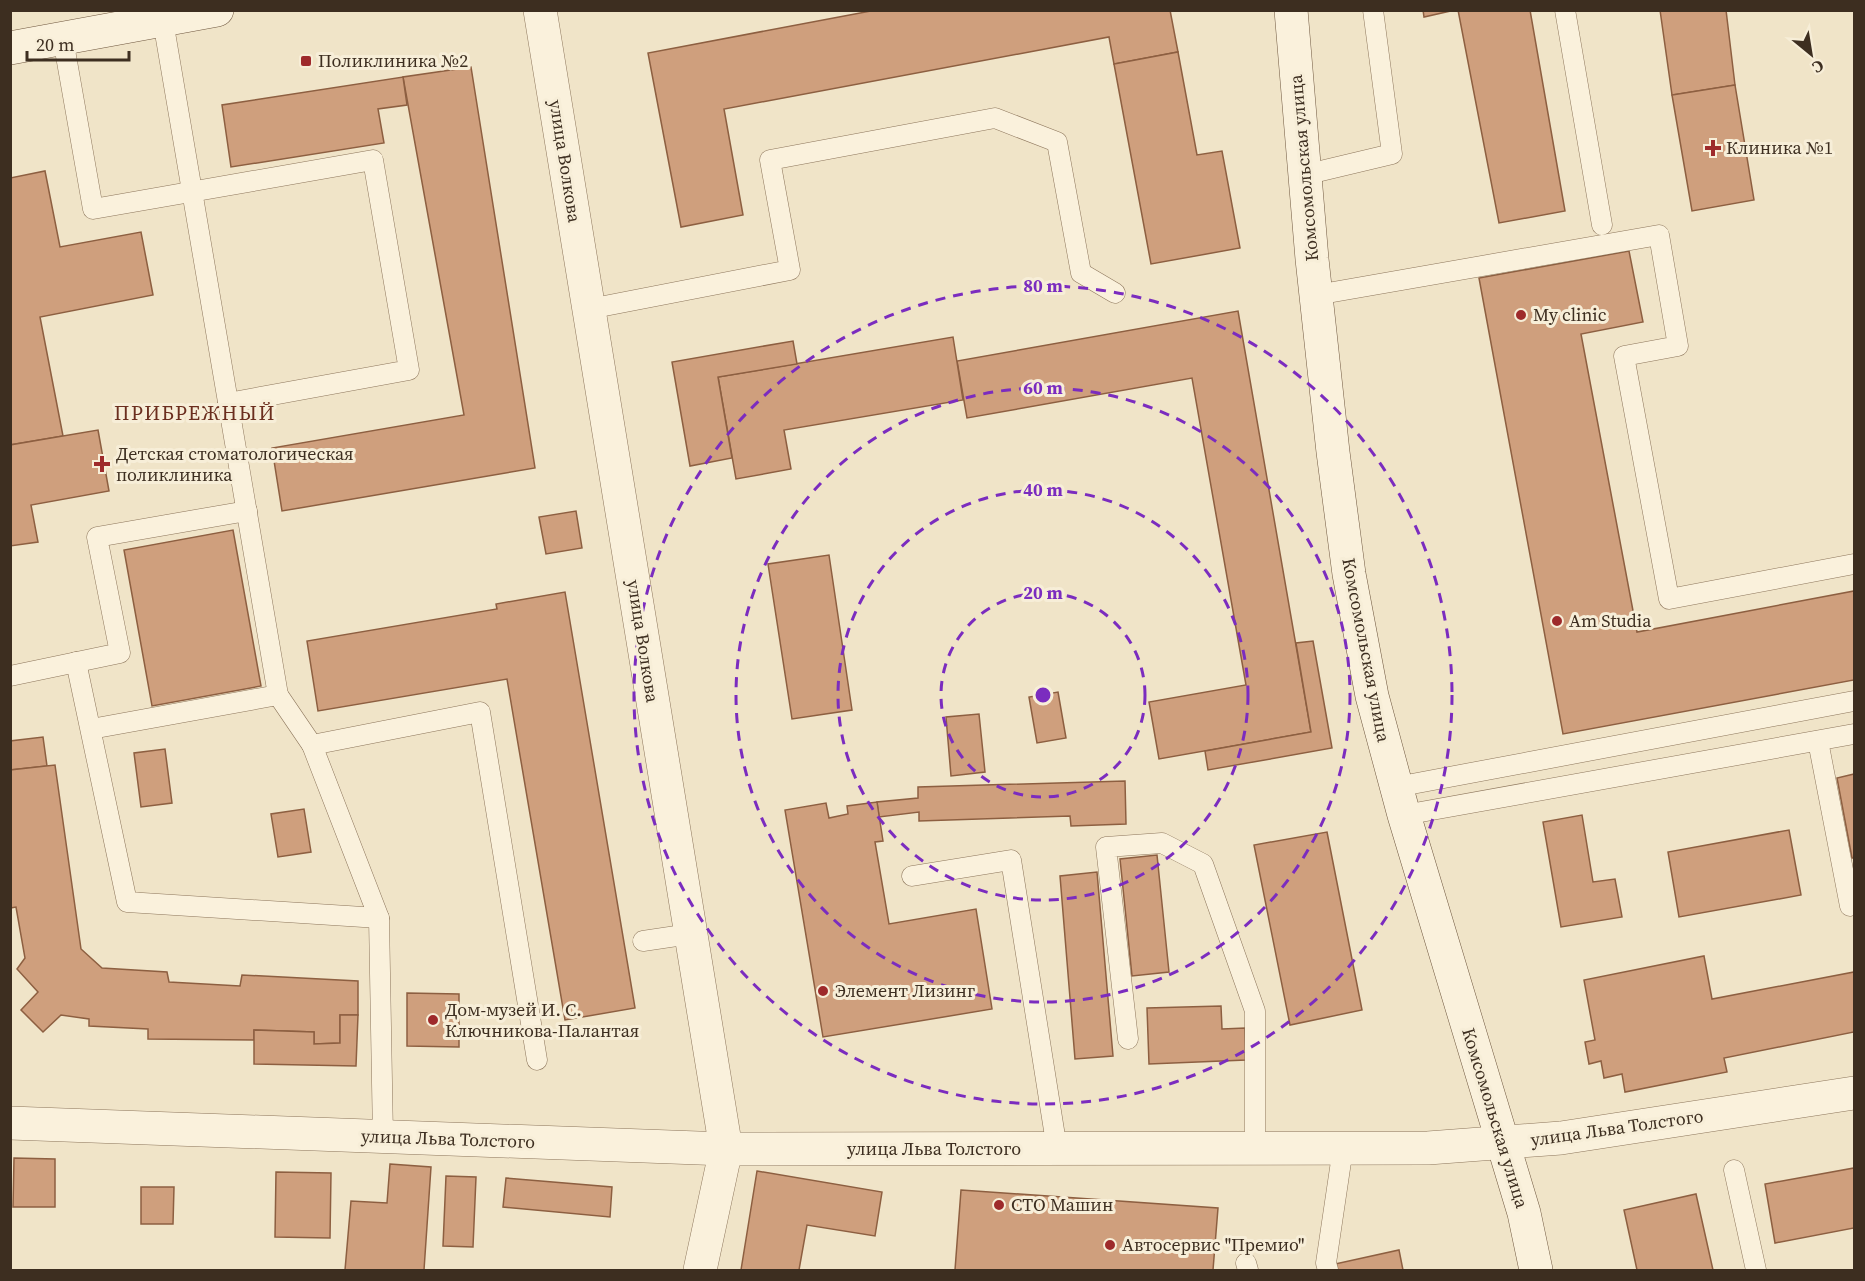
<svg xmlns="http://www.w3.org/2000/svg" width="1865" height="1281" font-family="'Source Serif 4',serif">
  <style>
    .building { fill: #cf9f7d; stroke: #8d5f41; stroke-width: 1.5 }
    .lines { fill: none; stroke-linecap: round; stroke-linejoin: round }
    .lane-casing { stroke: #8d765c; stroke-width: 21 }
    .street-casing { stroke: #8d765c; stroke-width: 34 }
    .secondary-casing { stroke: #6f573f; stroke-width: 34 }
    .lane { stroke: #faf1dc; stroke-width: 20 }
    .street { stroke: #faf1dc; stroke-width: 33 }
    .secondary { stroke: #faf1dc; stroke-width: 33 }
    .ring { fill: none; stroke: #7b2cbf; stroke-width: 3; stroke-dasharray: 10 8 }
    .poi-dot { fill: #9e2a2b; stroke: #f7eed8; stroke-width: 2 }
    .labels { text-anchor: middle; stroke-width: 6; stroke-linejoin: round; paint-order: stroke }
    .poi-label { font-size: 18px; fill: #3d2e20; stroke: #f7eed8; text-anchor: start }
    .street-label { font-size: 18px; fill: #3d2e20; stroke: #f7eed8 }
    .neighbourhood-label { font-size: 20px; letter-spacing: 1.5px; fill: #6b2e1e; stroke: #f7eed8 }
    .centre { fill: #7b2cbf; stroke: #f7eed8; stroke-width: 3 }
    .ring-label { font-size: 18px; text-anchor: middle; font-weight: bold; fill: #7b2cbf; stroke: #f7eed8; stroke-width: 6; stroke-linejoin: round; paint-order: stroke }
  </style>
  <rect width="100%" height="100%" fill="#f0e4c8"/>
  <g class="building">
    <polygon points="876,10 1170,10 1178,52 1114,64 1109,37 724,109 743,215 681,227 648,53"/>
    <polygon points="1423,10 1455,10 1424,17"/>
    <polygon points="1458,10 1530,10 1565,211 1499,223"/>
    <polygon points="1660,10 1726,10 1735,85 1672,95"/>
    <polygon points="1178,52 1197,155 1222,151 1240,248 1151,264 1114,64"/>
    <polygon points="471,67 535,468 282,511 272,448 464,415 403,77"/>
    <polygon points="403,77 407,105 378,109 384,143 231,167 222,105"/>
    <polygon points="1735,85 1754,200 1692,211 1672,95"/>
    <polygon points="45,171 60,247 141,232 153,295 40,317 63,436 10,445 10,178"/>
    <polygon points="1629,251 1643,322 1581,334 1637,632 1854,591 1854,680 1563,734 1479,278"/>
    <polygon points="1238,311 1311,732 1159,759 1149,702 1246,685 1192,378 967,418 957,361"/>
    <polygon points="953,337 963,400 784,430 791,469 736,479 718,377"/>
    <polygon points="793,341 797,364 718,377 732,458 690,466 672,362"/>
    <polygon points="98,430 109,491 31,505 38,542 10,546 10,445"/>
    <polygon points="576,511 582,548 546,554 539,517"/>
    <polygon points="233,530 261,686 152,706 124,550"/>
    <polygon points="829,555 852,710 792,719 768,564"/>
    <polygon points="565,592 635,1008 565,1020 507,679 318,711 307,641 497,609 496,604"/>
    <polygon points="1313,641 1332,748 1208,770 1205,751 1311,732 1296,643"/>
    <polygon points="1058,692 1066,738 1037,743 1029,697"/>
    <polygon points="979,714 985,772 951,776 946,717"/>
    <polygon points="43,737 47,766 10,770 10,741"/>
    <polygon points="165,749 172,803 141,807 134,753"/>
    <polygon points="55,765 81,949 102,968 167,972 169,982 240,986 242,975 358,981 358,1015 340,1015 340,1043 314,1044 314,1032 254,1030 254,1040 148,1039 148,1029 89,1026 89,1019 61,1015 43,1032 21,1010 38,992 17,969 25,958 16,907 10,908 10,770"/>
    <polygon points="1854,774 1854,858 1852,858 1837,778"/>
    <polygon points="1125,781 1126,824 1071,826 1070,816 919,821 919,812 879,817 877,802 918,798 918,787"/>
    <polygon points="877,802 883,841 875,842 889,924 976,909 992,1009 823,1037 785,810 826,803 829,818 848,814 847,806"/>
    <polygon points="304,809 311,852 278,857 271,814"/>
    <polygon points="1582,815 1593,882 1615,879 1622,917 1561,927 1543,822"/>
    <polygon points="1789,830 1801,895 1679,917 1668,852"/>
    <polygon points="1327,832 1362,1010 1290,1025 1254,845"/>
    <polygon points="1157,855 1169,972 1132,976 1120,859"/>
    <polygon points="1097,872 1113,1056 1075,1059 1060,876"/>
    <polygon points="1704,956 1712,999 1854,972 1854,1032 1724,1058 1727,1072 1625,1092 1622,1074 1604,1078 1601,1061 1589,1064 1585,1042 1595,1040 1584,980"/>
    <polygon points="407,993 459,994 459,1047 407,1046"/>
    <polygon points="1221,1006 1222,1029 1245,1028 1246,1060 1149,1064 1147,1008"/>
    <polygon points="340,1015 358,1015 356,1066 254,1064 254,1030 314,1032 314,1044 340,1043"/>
    <polygon points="14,1158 55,1159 55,1207 13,1207"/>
    <polygon points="390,1164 431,1167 424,1270 345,1270 351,1201 387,1203"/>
    <polygon points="1854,1168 1854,1228 1775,1243 1765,1184"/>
    <polygon points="757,1171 882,1192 875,1236 807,1225 799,1270 741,1270"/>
    <polygon points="276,1172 331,1173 330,1238 275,1237"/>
    <polygon points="446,1176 476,1177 473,1247 443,1246"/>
    <polygon points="506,1178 612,1187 610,1217 503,1207"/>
    <polygon points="141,1187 174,1187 173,1224 141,1224"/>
    <polygon points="961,1190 1218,1208 1213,1270 955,1270"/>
    <polygon points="1696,1194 1713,1270 1637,1270 1624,1210"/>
    <polygon points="1399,1250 1403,1270 1337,1270 1335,1264"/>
  </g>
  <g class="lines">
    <defs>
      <g id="lane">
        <polyline points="1565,10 1602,225"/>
        <polyline points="163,21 278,695"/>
        <polyline points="63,39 93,209 373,160 409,370 228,403"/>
        <polyline points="1304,175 1392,154 1373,10"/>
        <polyline points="1316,295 1659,235 1678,346 1624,356 1669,599 1854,564"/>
        <polyline points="589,309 790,270 770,160 995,118 1057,142 1081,273 1115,293"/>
        <polyline points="76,662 127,902 379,918 312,745 480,712 537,1060"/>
        <polyline points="10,676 120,653 97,537 247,511"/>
        <polyline points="91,729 278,695 312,745"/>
        <polyline points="1818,741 1850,906"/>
        <polyline points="1396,787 1854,701"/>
        <polyline points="1404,815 1854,734"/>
        <polyline points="912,876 1011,860 1057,1149"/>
        <polyline points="379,918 383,1137"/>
        <polyline points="643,941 690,934"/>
        <polyline points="1128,1039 1106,847 1162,843 1203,864 1255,1011 1255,1148"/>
        <polyline points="1734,1170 1756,1270"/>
        <polyline points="1246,1263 1248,1270"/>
        <polyline points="1328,1270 1326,1263 1343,1148"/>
      </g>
      <g id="street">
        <polyline points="540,10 726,1149 700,1270"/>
        <polyline points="10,1123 726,1149 1428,1148 1561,1138 1854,1093"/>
      </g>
      <g id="secondary">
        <polyline points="1291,10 1312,259 1333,452 1349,574 1372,696 1404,815 1524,1213 1536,1270"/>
        <polyline points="10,48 217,10"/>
      </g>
    </defs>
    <use href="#lane" class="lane-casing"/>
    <use href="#street" class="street-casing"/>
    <use href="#secondary" class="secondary-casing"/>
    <use href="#lane" class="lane"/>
    <use href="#street" class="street"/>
    <use href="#secondary" class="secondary"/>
  </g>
  <g class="ring">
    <circle cx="1043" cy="695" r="102"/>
    <circle cx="1043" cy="695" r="205"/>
    <circle cx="1043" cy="695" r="307"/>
    <circle cx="1043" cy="695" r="409"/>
  </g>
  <g class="poi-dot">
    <rect x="300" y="55" width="12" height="12" rx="3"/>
    <path d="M1710 139h6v6h6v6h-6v6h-6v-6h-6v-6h6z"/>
    <circle cx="1521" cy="315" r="6"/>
    <path d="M99 455h6v6h6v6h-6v6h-6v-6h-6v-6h6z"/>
    <circle cx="1557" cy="621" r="6"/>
    <circle cx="823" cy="991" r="6"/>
    <circle cx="433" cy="1020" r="6"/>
    <circle cx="999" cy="1205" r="6"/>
    <circle cx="1110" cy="1245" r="6"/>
  </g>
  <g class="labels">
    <g class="poi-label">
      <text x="318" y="67">Поликлиника №2</text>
      <text x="1726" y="154">Клиника №1</text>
      <text x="1533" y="321">My clinic</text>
      <text x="116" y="460">Детская стоматологическая<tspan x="116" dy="21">поликлиника</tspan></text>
      <text x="1569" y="627">Am Studia</text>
      <text x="835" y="997">Элемент Лизинг</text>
      <text x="445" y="1016">Дом-музей И. С.<tspan x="445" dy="21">Ключникова-Палантая</tspan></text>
      <text x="1011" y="1211">СТО Машин</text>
      <text x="1122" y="1251">Автосервис "Премио"</text>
    </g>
    <g class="street-label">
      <text transform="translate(565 161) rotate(81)" y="6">улица Волкова</text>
      <text transform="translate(1304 168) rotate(-95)" y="6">Комсомольская улица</text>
      <text transform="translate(643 641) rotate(81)" y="6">улица Волкова</text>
      <text transform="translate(1366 650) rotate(79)" y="6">Комсомольская улица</text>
      <text transform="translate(1495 1118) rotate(73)" y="6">Комсомольская улица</text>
      <text transform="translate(1617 1128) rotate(-8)" y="6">улица Льва Толстого</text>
      <text transform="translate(448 1139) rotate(2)" y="6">улица Льва Толстого</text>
      <text x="934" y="1155">улица Льва Толстого</text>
    </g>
    <g class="neighbourhood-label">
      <text x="195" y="420">ПРИБРЕЖНЫЙ</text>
    </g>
  </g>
  <circle cx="1043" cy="695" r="9" class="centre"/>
  <g class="ring-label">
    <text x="1043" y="292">80 m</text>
    <text x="1043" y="394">60 m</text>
    <text x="1043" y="496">40 m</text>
    <text x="1043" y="599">20 m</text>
  </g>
  <rect width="1865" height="1281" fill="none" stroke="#3d2e20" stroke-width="24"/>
  <g transform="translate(1811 54) rotate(150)" stroke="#f7eed8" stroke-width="4.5" paint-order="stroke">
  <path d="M0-4.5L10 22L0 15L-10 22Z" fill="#3d2e20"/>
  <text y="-9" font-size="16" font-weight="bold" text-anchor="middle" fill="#3d2e20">С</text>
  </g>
  <path d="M27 51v9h102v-9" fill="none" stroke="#3d2e20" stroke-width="3"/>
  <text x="36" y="51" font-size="18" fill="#3d2e20" stroke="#f7eed8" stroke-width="4.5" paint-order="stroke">20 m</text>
</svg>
